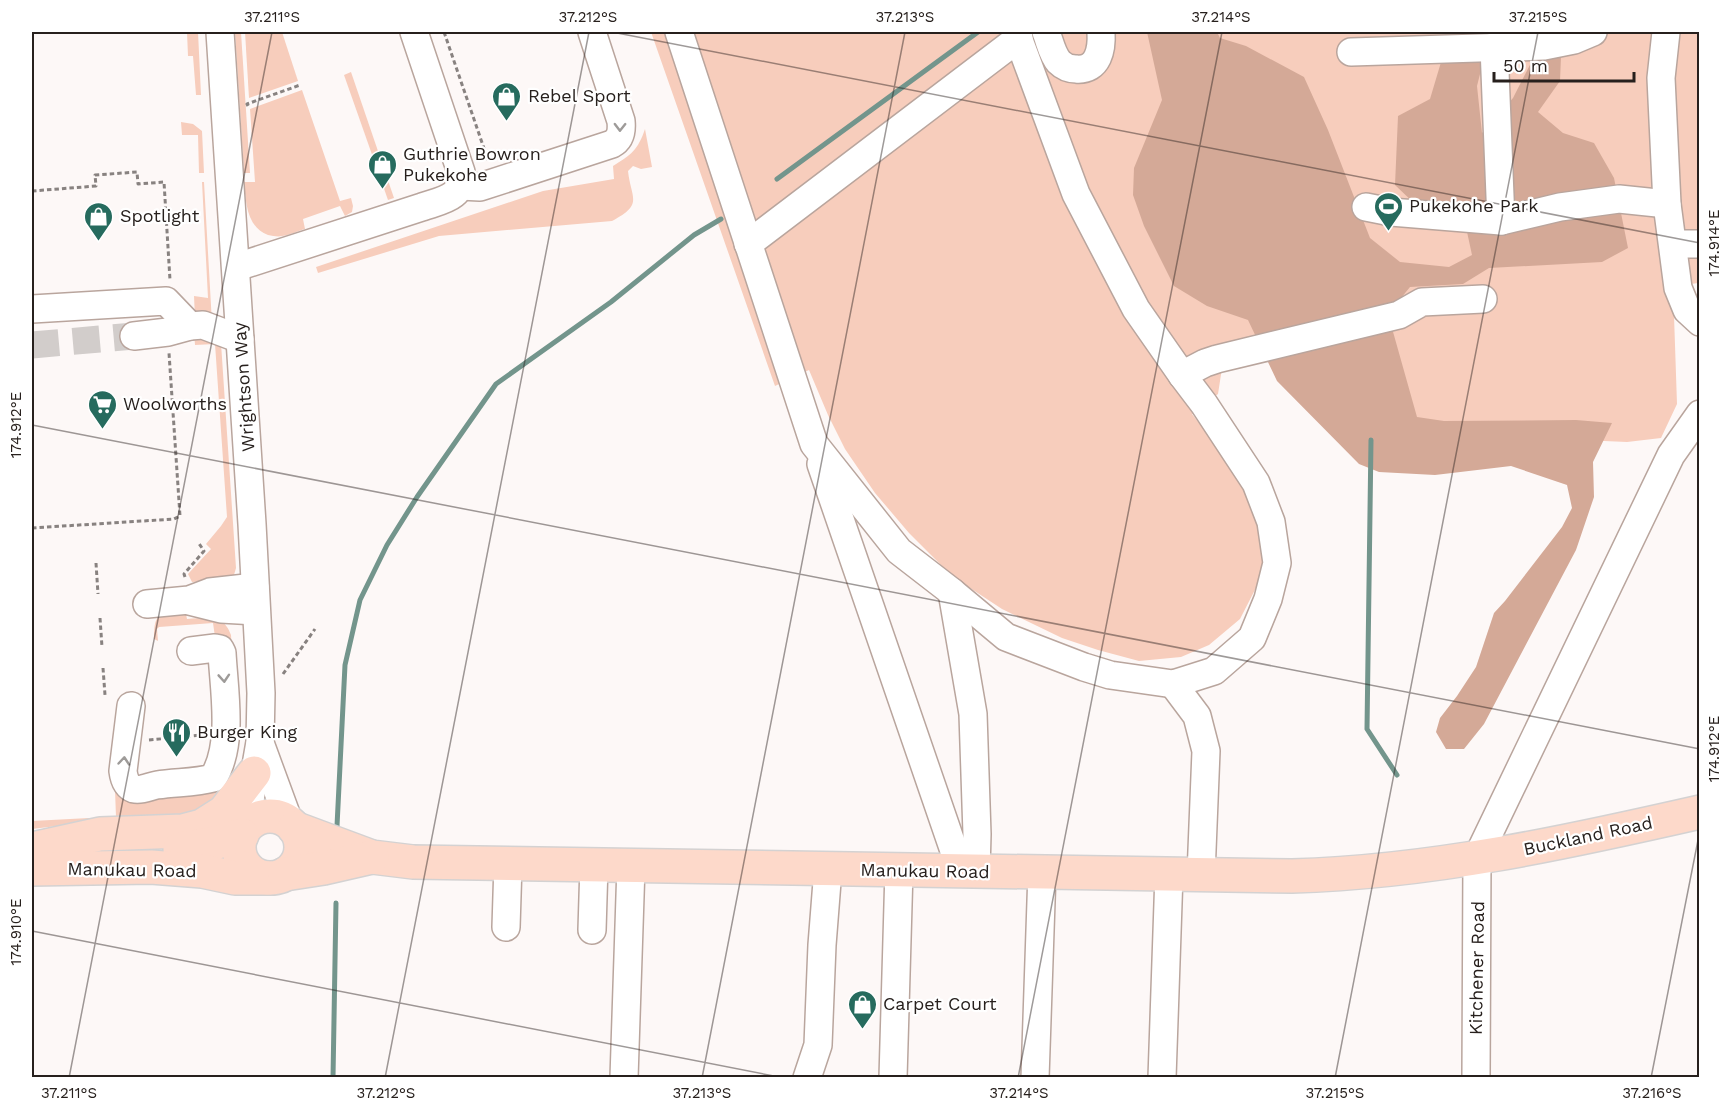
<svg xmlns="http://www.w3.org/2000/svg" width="1731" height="1109" font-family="'Work Sans',sans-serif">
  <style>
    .green { fill: #f7cdbc }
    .forest { fill: #d4a997 }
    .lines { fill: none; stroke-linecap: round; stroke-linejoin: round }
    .stream { stroke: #73958c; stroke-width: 5 }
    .minor-tunnel { stroke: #d2cdcb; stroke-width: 27; stroke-dasharray: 27 14; stroke-linecap: butt }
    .minor-casing { stroke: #b9a59d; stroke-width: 30 }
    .major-casing { stroke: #d4d2d2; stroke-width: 36 }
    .path { stroke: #888280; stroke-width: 3; stroke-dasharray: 4.5 3; stroke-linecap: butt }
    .minor { stroke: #fff; stroke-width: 27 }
    .major { stroke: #fdd9ca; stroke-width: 33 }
    .oneway { stroke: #9e9b99 }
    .ticks { fill: none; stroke: #27201d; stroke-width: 1.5; stroke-opacity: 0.45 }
    .labels { text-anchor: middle; stroke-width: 4.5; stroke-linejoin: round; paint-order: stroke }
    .poi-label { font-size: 18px; fill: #27201d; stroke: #fff; text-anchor: start }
    .street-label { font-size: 18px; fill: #27201d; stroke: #fff }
    .neatline { fill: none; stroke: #27201d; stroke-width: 2 }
    .ticks-label { font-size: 15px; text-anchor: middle; fill: #27201d }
  </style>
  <rect width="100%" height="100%" fill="#fdf8f7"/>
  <g class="green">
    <polygon points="187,32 198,32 201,95 196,95 193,56 188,56"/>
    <polygon points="235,32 241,32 250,173 244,173"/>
    <polygon points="245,32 282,32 298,81 249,98"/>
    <polygon points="651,32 1699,32 1699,283 1673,286 1677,404 1661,438 1627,442 1468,435 1390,425 1374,337 1222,368 1218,394 1192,414 1237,472 1252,496 1265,548 1261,578 1240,619 1209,645 1181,657 1139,661 1098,650 1062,638 1002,609 967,586 942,566 909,533 875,493 845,449 828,415 809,370 775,386"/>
    <polygon points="351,72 394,198 388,200 344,75"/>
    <path d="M302 90 340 201 351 198 353 206 352 212 345 216 340 206 303 219 305 229C298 231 290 235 282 236 278 237 273 236 268 235 246 227 246 201 244 182H255L250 109Z"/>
    <polygon points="181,122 193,124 202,131 204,173 199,173 198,135 182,135"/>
    <path d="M645 129 652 167 641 169 633 166 628 171C631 199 644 204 612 221L439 236 318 273 316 267 543 191 614 179 613 166C631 155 638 150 645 129Z"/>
    <polygon points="202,182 204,182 212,323 195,318 194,296 208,298"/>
    <polygon points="194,332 221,343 236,568 234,575 221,580 192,582 188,574 211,549 206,544 221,526 227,517 215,344 195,345"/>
    <path d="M186 614 187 619C207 618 223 613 231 635 233 680 249 788 202 812 197 815 186 814 180 815 160 817 140 818 120 820L116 817 115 790 215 783V637L213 623 159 627 157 629 158 641 154 639C154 609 160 616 186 614Z"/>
    <polygon points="89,818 90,822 32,829 32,821"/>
  </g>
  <polygon class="forest" points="1147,32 1217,32 1220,38 1246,46 1304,77 1328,130 1370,238 1400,262 1449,267 1472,255 1461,204 1416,205 1395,185 1398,116 1430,99 1450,32 1471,32 1485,54 1477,86 1482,133 1513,98 1535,55 1561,56 1560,81 1538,112 1563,133 1594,143 1614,178 1628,248 1602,262 1489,268 1463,284 1410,287 1388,314 1417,417 1444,421 1576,420 1612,423 1593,462 1594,497 1576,550 1484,724 1464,749 1446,749 1436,732 1440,718 1457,696 1476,667 1494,613 1505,601 1562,527 1572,508 1567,485 1511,466 1435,475 1379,472 1359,464 1277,381 1248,320 1207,306 1174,286 1144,226 1133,195 1134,168 1162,100"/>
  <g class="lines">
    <g class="stream">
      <polyline points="777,179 978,32"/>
      <polyline points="1371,440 1367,729 1397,775"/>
      <polyline points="337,826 345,665 360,600 387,545 417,497 496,384 611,302 694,235 721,219"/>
      <polyline points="333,1078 336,903"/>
    </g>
    <polyline class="minor-tunnel" points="32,345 134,336"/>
    <defs>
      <g id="minor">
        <polyline points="220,32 252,524 261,693 260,742 245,829"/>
        <polyline points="679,32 814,444 899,551 952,592 1006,637 1084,667 1110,675 1173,684 1214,671 1252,638 1268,599 1277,563 1271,522 1256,483 1204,404 1182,375 1136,309 1076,194 1016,32"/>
        <path d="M1046 32C1050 42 1052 54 1059 62 1064 67 1070 69 1076 69 1099 71 1102 48 1101 32"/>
        <polyline points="1666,32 1661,78 1667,204 1678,288 1687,310 1700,322"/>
        <polyline points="1494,47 1501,221"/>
        <polyline points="1351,52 1544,46 1574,40 1593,32"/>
        <path d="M460 186 480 187 612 144C621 139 622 131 621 121L592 32"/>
        <polyline points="1366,207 1391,212 1501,221 1560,207 1619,199 1667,204"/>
        <polyline points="748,244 1019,38"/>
        <polyline points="1673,244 1700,244"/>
        <path d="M237 267 422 207C442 200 464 198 461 172L414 32"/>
        <polyline points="32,309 166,301 190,326"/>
        <polyline points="134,336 168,332 190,326 203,325 240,339"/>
        <polyline points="1182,375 1205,363 1217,359 1399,315 1422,302 1483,299"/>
        <polyline points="821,464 961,871"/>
        <polyline points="952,592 973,714 977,834 976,871"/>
        <polyline points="189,601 221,609 256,611"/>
        <polyline points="147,604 189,600 210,592 255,587"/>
        <polyline points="1173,684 1197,716 1206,751 1201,875"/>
        <path d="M131 706 123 771C124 779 126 786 134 789 142 791 150 786 157 785 176 782 195 783 213 778 234 745 224 691 222 653L220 649 215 648 191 651"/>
        <polyline points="260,743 289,822"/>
        <polyline points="506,927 508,864"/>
        <polyline points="592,930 594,865"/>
        <polyline points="624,1078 631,866"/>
        <polyline points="807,1078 818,1045 822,945 828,869"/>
        <polyline points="893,1078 899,870"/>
        <polyline points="1035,1078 1042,872"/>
        <polyline points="1162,1078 1169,874"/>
        <polyline points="1476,1078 1477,858 1671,455 1700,414"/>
      </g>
      <g id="major">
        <circle cx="270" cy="847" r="31"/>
        <path d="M294 828 372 857 413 862 1292 876C1431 872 1564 843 1700 812"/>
        <polyline points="32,849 100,834 183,831 202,826 224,812 254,773"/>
        <polyline points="180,849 211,844 242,835"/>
        <polyline points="32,869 151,867 202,871 235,878 268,878"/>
        <polyline points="285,874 324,868 372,857"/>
      </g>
    </defs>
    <use href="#minor" class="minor-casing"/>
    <use href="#major" class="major-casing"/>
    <g class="path">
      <polyline points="444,32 488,160"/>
      <polyline points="248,106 247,104 300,85"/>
      <polyline points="32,191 96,186 95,175 137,172 138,184 164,182 170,280"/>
      <polyline points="32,528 174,519 180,516 169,353"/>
      <polyline points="96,563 98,594"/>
      <polyline points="185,577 184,574 204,551 198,542"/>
      <polyline points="100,618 102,647"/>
      <polyline points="103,668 105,695"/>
      <polyline points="283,674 315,629"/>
      <polyline points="149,740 202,735"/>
    </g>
    <use href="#minor" class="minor"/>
    <use href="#major" class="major"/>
  </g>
  <defs><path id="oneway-chevron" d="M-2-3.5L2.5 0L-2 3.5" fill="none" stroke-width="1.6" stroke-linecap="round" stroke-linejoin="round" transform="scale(1.5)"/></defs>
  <g class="oneway">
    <use href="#oneway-chevron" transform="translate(620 127) rotate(91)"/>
    <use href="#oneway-chevron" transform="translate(224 678) rotate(86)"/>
    <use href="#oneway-chevron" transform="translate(124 761) rotate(-85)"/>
  </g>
  <path class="ticks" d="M612 32 1700 243M32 425 1700 749M32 931 784 1078M69 1078 272 32M385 1078 589 32M702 1078 905 32M1018 1078 1222 32M1335 1078 1538 32M1651 1078 1700 830"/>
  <defs>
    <symbol id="shop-pin" viewBox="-11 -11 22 30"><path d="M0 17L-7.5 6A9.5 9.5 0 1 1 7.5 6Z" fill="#266b5e" stroke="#fff"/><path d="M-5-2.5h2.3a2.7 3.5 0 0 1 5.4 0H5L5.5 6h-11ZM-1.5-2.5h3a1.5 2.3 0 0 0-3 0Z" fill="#fff"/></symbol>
    <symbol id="stadium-pin" viewBox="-11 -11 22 30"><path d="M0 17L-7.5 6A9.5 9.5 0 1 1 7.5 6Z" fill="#266b5e" stroke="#fff"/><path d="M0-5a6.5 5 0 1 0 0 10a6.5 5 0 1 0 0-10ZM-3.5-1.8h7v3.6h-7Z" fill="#fff"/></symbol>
    <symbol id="supermarket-pin" viewBox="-11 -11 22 30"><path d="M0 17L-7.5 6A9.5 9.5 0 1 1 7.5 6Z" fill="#266b5e" stroke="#fff"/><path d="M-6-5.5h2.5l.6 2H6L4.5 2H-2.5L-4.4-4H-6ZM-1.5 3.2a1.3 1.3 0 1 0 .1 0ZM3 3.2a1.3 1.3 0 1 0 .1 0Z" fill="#fff"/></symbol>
    <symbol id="restaurant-pin" viewBox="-11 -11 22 30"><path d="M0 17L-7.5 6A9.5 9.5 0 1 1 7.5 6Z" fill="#266b5e" stroke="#fff"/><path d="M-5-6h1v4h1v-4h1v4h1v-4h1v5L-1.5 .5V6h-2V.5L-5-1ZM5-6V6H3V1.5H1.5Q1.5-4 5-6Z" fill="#fff"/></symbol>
  </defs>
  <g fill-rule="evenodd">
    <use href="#shop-pin" x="490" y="80" width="33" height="45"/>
    <use href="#shop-pin" x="366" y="148" width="33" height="45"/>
    <use href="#stadium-pin" x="1372" y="190" width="33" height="45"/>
    <use href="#shop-pin" x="82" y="200" width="33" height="45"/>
    <use href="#supermarket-pin" x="86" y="388" width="33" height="45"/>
    <use href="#restaurant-pin" x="160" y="716" width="33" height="45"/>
    <use href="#shop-pin" x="846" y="988" width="33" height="45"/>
  </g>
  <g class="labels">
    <g class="poi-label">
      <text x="528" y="102">Rebel Sport</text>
      <text x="403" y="160">Guthrie Bowron<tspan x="403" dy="21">Pukekohe</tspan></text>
      <text x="1409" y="212">Pukekohe Park</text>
      <text x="120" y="222">Spotlight</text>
      <text x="123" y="410">Woolworths</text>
      <text x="197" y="738">Burger King</text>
      <text x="883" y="1010">Carpet Court</text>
    </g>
    <g class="street-label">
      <text transform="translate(244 387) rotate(-94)" y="6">Wrightson Way</text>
      <text transform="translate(1588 836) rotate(-12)" y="6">Buckland Road</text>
      <text transform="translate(132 870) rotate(1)" y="6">Manukau Road</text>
      <text transform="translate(925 871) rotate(1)" y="6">Manukau Road</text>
      <text transform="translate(1477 968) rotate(-89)" y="6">Kitchener Road</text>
    </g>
  </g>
  <rect width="1731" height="1109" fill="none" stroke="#ffffff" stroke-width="66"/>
  <path d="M1494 72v9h140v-9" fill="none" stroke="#27201d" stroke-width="3"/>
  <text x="1503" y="72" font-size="18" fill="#27201d" stroke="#ffffff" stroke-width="4.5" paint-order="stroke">50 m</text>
  <rect x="33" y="33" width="1665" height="1043" class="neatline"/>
  <g class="ticks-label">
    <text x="272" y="22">37.211°S</text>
    <text x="588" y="22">37.212°S</text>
    <text x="905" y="22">37.213°S</text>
    <text x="1221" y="22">37.214°S</text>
    <text x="1538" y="22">37.215°S</text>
    <text transform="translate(1714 243) rotate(-90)" y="5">174.914°E</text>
    <text transform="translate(16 425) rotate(-90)" y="5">174.912°E</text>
    <text transform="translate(1714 749) rotate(-90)" y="5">174.912°E</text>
    <text transform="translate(16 932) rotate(-90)" y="5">174.910°E</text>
    <text x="69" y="1098">37.211°S</text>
    <text x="386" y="1098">37.212°S</text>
    <text x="702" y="1098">37.213°S</text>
    <text x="1019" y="1098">37.214°S</text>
    <text x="1335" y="1098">37.215°S</text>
    <text x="1652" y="1098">37.216°S</text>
  </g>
</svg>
